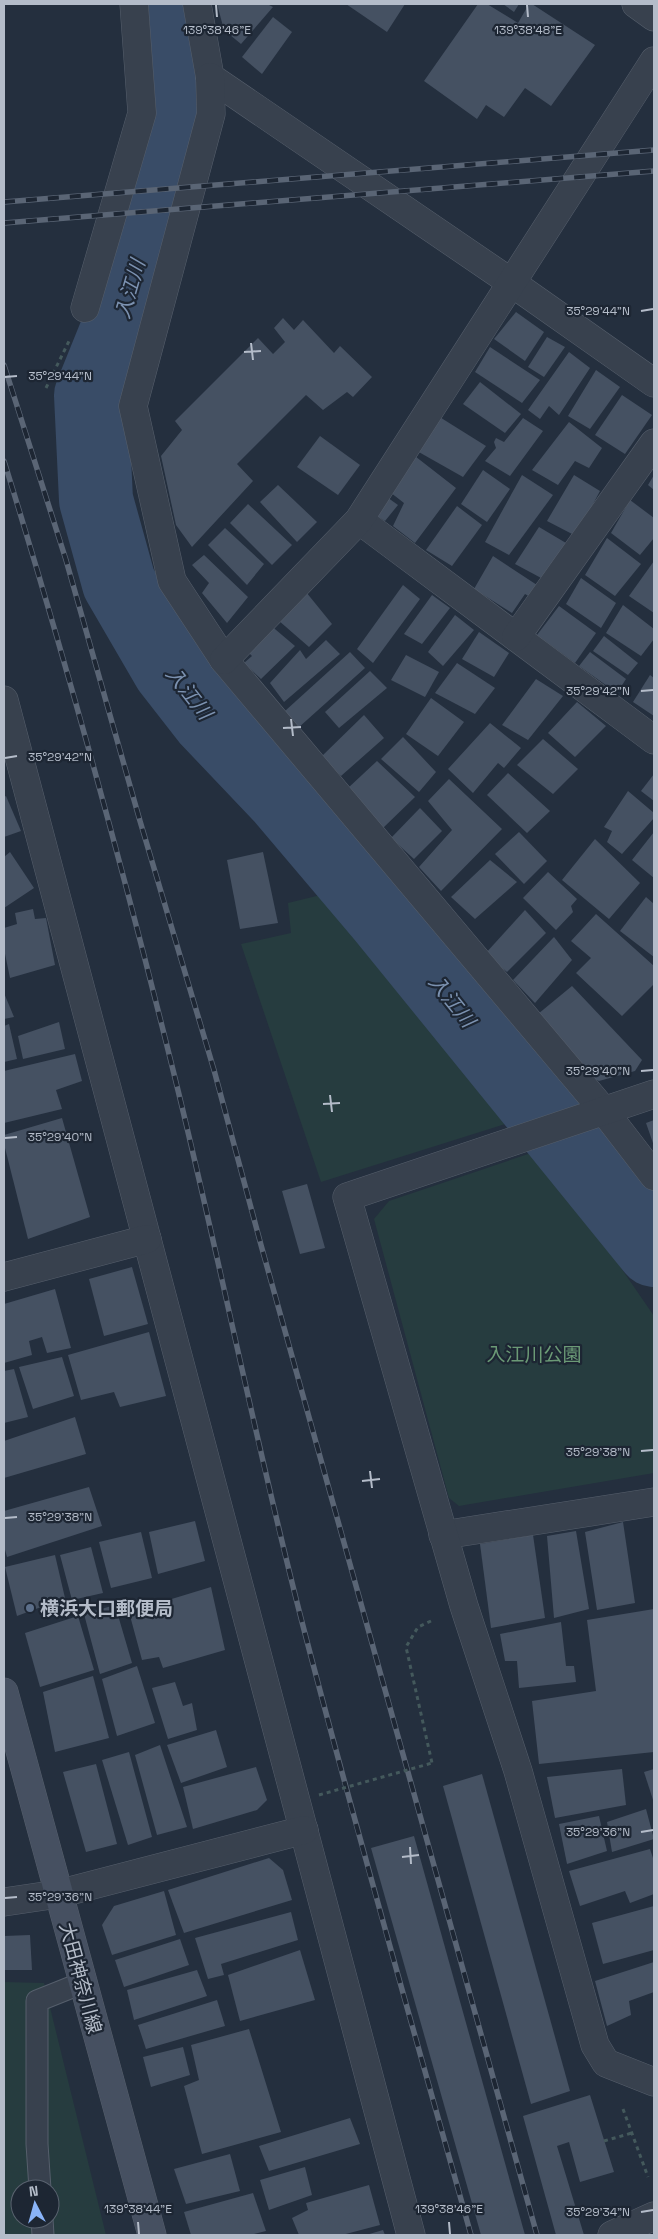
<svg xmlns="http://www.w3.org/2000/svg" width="658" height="2239" font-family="'Space Grotesk','Noto Sans JP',sans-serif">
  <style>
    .park { fill: #263c3f; fill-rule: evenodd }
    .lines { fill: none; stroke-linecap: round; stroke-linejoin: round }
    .river { stroke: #394c67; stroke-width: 74 }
    .building { fill: #455162 }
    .service-casing { stroke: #565f6c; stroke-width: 23 }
    .minor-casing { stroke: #565f6c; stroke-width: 29 }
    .tertiary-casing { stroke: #565f6c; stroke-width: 29 }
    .secondary-casing { stroke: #565f6c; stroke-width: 29 }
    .path { stroke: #44595c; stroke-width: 3; stroke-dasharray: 4 4; stroke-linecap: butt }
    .service { stroke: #38414e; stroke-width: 21 }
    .minor { stroke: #38414e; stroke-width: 28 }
    .tertiary { stroke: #38414e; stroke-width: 28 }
    .secondary { stroke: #465061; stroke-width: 28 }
    .rail-casing { stroke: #5a6575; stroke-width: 5.5 }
    .rail { stroke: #1d2633; stroke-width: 4; stroke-dasharray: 11; stroke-linecap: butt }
    .path-bridge { stroke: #44595c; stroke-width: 3; stroke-dasharray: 4 4; stroke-linecap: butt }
    .ticks { fill: none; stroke: #b4bcc9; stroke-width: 2 }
    .service-dot { fill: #5c6f8a; stroke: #1d2633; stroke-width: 2 }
    .labels { text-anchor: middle; stroke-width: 4.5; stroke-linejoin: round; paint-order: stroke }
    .park-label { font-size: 19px; fill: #6b9a76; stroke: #1d2633 }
    .poi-label { font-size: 19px; font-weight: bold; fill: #b4bcc9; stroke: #1d2633; text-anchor: start }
    .street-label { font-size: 19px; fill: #b4bcc9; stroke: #1d2633 }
    .water-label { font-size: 20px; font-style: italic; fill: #7c92b1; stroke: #1d2633 }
    .ticks-label { font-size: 12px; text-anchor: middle; fill: #b4bcc9; stroke: #1d2633; stroke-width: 4.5; stroke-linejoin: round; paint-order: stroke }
  </style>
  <rect width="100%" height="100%" fill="#242f3e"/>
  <g class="park">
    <polygon points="345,889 524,1118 321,1182 241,944 291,933 288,903"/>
    <polygon points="540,1150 654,1316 654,1473 459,1506 449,1498 374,1219 389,1201"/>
    <path d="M4 1982 44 1983 106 2235H4ZM20 2189H50V2219H20Z"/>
  </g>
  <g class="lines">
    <polyline class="river" points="167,4 172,127 127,306 91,395 96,500 119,583 169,669 208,719 283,798 383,916 654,1250"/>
  </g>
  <g class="building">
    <polygon points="217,4 267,4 273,7 241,44 224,30"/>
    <polygon points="346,4 405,4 387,32"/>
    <polygon points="478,4 487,4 518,23 529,4 532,4 595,45 551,106 525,88 504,117 486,105 477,119 424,81"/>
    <polygon points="503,4 519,4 514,12"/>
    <polygon points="273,17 292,32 262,74 242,57"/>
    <polygon points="516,312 544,332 525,361 494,339"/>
    <polygon points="283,318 294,330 303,320 334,353 340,346 372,377 353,397 347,392 323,410 306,395 237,464 253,481 192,547 176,525 161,456 182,430 175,421 258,338 273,354 285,342 274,328"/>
    <polygon points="547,337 565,347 544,377 528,367"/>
    <polygon points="490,347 540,380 522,403 475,372"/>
    <polygon points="569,352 590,368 559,415 549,406 540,419 528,410"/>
    <polygon points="596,370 620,387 590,429 568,416"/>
    <polygon points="480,382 521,414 505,433 463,404"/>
    <polygon points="622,395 652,415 625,454 595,435"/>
    <polygon points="438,416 486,446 463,477 417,451"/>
    <polygon points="523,418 543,431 510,476 485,461 496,448 494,442 496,438 504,442"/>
    <polygon points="569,422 602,448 589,468 575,461 558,485 532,470"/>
    <polygon points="320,436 360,465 338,495 297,467"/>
    <polygon points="411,453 456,488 415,543 393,526 404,503 386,489"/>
    <polygon points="483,470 510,489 487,522 461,504"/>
    <polygon points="522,475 553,495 509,555 485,542"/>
    <polygon points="574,475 600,491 576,536 547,521"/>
    <polygon points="654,475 654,490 648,485"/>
    <polygon points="278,485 317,522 297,542 260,502"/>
    <polygon points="384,495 398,505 385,521 372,513"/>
    <polygon points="630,500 654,518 654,538 640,555 611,533"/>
    <polygon points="248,504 292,545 272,565 230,523"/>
    <polygon points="457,506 482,525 452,566 426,550"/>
    <polygon points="539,527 566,543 543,579 515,564"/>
    <polygon points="225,528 264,564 247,585 208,545"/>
    <polygon points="607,538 641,564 615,596 585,575"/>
    <polygon points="204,555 248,597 227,623 202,593 209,583 192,565"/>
    <polygon points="493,556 537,585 532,598 525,594 512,613 474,589"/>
    <polygon points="654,561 654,613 629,596"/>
    <polygon points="581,578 616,603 601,628 566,604"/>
    <polygon points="403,585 420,599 373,663 357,649"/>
    <polygon points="306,592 332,624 309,647 278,620"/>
    <polygon points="432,595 450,608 422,644 404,634"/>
    <polygon points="623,605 654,629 654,639 641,656 606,633"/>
    <polygon points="559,606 596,633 575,663 537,635"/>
    <polygon points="455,615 474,630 443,666 428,652"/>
    <polygon points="269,624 295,646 261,679 244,663 252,656 244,648"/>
    <polygon points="479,632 509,653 494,677 462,659"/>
    <polygon points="604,636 638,663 628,675 593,651"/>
    <polygon points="326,640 340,654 284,702 270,683 300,650 306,659"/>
    <polygon points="350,652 365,668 298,728 285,711"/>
    <polygon points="590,652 626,679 617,693 579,666"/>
    <polygon points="406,655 439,672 425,697 391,680"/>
    <polygon points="457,663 495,688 475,714 435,693"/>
    <polygon points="370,671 387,688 339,728 325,712"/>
    <polygon points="650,675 654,678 654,716 633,702"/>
    <polygon points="536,679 563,696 528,740 502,725"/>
    <polygon points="431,698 464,722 438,756 406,734"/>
    <polygon points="577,702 606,726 575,757 548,733"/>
    <polygon points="364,715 384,738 341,776 321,757"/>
    <polygon points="490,723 521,748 504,768 498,763 473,793 448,769"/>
    <polygon points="403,737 436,772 419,792 381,759"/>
    <polygon points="543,739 578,769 553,794 517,765"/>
    <polygon points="377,761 415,797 383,828 347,789"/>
    <polygon points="508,773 550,811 527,833 487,795"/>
    <polygon points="654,774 654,801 641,791"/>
    <polygon points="449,779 502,829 441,891 419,867 452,830 428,801"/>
    <polygon points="628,791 654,813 654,818 622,854 607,842 612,831 604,827"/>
    <polygon points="6,796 21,831 4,837 4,797"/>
    <polygon points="420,808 442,831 414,859 391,838"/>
    <polygon points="519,832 547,861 524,884 495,854"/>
    <polygon points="654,832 654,878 632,860"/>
    <polygon points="595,839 640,883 609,919 562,880"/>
    <polygon points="10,852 34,888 4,908 4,857"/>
    <polygon points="263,852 278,923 240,929 227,860"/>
    <polygon points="490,860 517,882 475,919 451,897"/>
    <polygon points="548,872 577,899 571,906 573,912 556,930 523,898"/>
    <polygon points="646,897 654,904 654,957 620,931"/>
    <polygon points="33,909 35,919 46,918 55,965 10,978 4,949 4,928 17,924 15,913"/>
    <polygon points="525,910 546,933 507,972 485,954"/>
    <polygon points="596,914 654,966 654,984 622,1016 576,973 591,958 571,941"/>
    <polygon points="554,937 572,960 535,1003 513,980"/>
    <polygon points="572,986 642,1060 635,1071 599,1081 585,1075 538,1014"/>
    <polygon points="4,993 14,1017 4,1019"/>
    <polygon points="59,1022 65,1049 23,1059 18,1036"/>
    <polygon points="9,1024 17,1059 4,1062 4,1026"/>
    <polygon points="75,1054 82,1081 56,1090 62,1109 4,1123 4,1071"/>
    <polygon points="62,1118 90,1217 28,1239 4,1144 4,1135"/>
    <polygon points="654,1120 654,1146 646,1123"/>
    <polygon points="307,1184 325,1248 300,1254 282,1191"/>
    <polygon points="132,1267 148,1324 104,1336 89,1279"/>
    <polygon points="55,1289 71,1348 47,1353 42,1337 29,1341 32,1355 4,1363 4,1304"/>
    <polygon points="149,1332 166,1396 120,1407 114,1392 81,1400 68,1355"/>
    <polygon points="62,1357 74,1396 33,1409 19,1367"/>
    <polygon points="14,1369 28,1417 4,1423 4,1371"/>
    <polygon points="75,1417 86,1454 4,1478 4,1441"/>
    <polygon points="89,1487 102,1526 7,1557 4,1546 4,1511"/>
    <polygon points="195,1521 205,1561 158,1574 149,1532"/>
    <polygon points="623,1522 635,1603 597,1610 585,1532"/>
    <polygon points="576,1531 589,1609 554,1618 547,1536"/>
    <polygon points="141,1532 152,1578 111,1588 99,1542"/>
    <polygon points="533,1535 545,1618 491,1628 480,1544"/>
    <polygon points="91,1547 103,1593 72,1600 60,1555"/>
    <polygon points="55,1555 65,1598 17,1616 5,1567"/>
    <polygon points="211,1587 225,1650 163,1668 159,1657 142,1660 129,1612"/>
    <polygon points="115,1605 132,1663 100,1674 84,1614"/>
    <polygon points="654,1609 654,1752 539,1764 532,1701 596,1691 587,1620"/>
    <polygon points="78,1616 94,1670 40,1687 25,1633"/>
    <polygon points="561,1622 566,1666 574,1666 576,1682 519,1688 517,1661 505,1661 500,1634"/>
    <polygon points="137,1666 155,1723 117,1736 102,1679"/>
    <polygon points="93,1676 109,1738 55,1752 43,1692"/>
    <polygon points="175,1682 183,1706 192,1703 197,1730 168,1739 152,1688"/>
    <polygon points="216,1730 227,1767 181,1783 167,1745"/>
    <polygon points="160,1745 187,1827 157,1835 135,1755"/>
    <polygon points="129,1752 152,1837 128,1845 102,1760"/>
    <polygon points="96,1764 117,1844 86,1852 63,1772"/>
    <polygon points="256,1767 267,1800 257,1810 193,1829 183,1787"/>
    <polygon points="622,1769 626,1805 555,1818 547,1777"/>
    <polygon points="654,1769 654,1803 644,1772"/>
    <polygon points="482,1774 570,2091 531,2104 443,1786"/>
    <polygon points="646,1809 654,1839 612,1852 607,1822"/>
    <polygon points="599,1816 607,1851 567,1864 559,1824"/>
    <polygon points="414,1836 525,2235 481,2235 371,1848"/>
    <polygon points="650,1849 654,1861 654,1894 630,1903 625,1891 580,1906 569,1871"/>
    <polygon points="269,1858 283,1870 292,1900 184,1933 168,1890"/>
    <polygon points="164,1891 176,1935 112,1955 102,1925 114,1906"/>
    <polygon points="654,1906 654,1950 603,1964 592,1923"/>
    <polygon points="291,1912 298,1940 221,1964 224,1975 208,1979 195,1938"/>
    <polygon points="30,1935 32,1970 4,1970 4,1936"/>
    <polygon points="180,1939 189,1965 124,1987 115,1960"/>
    <polygon points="300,1950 315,2000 240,2021 228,1975"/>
    <polygon points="654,1962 654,1992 629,2001 631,2015 607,2026 595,1981"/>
    <polygon points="197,1970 207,1996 134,2020 127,1990"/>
    <polygon points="217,2000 225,2026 146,2049 138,2025"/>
    <polygon points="249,2029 281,2132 202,2154 184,2086 199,2080 191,2045"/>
    <polygon points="183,2047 190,2075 151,2087 143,2057"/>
    <polygon points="590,2095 614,2172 580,2182 569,2142 557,2146 584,2235 556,2235 523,2116"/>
    <polygon points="350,2118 360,2144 269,2171 259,2146"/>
    <polygon points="230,2154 240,2191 186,2204 174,2169"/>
    <polygon points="305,2167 312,2195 269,2210 260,2180"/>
    <polygon points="369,2185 380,2225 342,2235 299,2235 292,2218 308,2210 306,2203"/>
    <polygon points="253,2193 266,2231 250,2235 191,2235 184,2212"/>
    <polygon points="383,2230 385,2235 366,2235"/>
  </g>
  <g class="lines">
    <defs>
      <g id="service">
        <polyline points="40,2189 37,2144 37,2001 82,1983"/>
        <polyline points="42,2219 43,2235"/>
      </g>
      <g id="minor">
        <polyline points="197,4 210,77 512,283 654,383"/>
        <polyline points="210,77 211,114 133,406 172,581 224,660 604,1111 654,1176"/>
        <polyline points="85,308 142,113 134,4"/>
        <polyline points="359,520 654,740"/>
        <polyline points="516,637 654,443"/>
        <polyline points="224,660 359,520 654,61"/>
        <polyline points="4,700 411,2235"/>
        <polyline points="4,1277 147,1239"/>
        <polyline points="443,1535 654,1502"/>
        <polyline points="4,1902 58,1894 304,1830"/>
        <polyline points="612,2235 654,2216"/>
      </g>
      <g id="tertiary">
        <polyline points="636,4 654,17"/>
        <polyline points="654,1094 347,1197 464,1606 518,1771 595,2045 606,2063 654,2082"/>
      </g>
      <polyline id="secondary" points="4,1692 152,2235"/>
    </defs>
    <use href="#service" class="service-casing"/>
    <use href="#minor" class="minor-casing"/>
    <use href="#tertiary" class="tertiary-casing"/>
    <use href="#secondary" class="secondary-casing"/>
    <g class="path">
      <polyline points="46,388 70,339"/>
      <polyline points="431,1621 418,1627 406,1647 432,1763"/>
      <polyline points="623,2109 648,2177"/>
      <polyline points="604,2141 632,2133"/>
    </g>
    <use href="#service" class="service"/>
    <use href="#minor" class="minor"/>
    <use href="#tertiary" class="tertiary"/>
    <use href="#secondary" class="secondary"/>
    <defs>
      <g id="rail">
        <polyline points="4,202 654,150"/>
        <polyline points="4,223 654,171"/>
        <polyline points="4,365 66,560 140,821 214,1070 261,1245 537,2235"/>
        <path d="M4 461C67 664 123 868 174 1074 219 1256 255 1440 302 1622 355 1827 414 2031 471 2235"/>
      </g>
    </defs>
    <use href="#rail" class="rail-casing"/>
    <use href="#rail" class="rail"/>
    <polyline class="path-bridge" points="319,1795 432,1763"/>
  </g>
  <path class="ticks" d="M216 5 217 17M527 5 528 17M641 311 653 309M251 343 253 360M244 352 261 351M5 377 17 376M641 691 653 690M291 719 293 736M283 728 301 727M5 758 17 756M641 1071 653 1070M330 1095 332 1112M323 1104 340 1103M5 1138 17 1137M641 1451 653 1450M370 1471 372 1488M362 1481 380 1479M5 1518 17 1517M641 1832 653 1830M410 1847 411 1864M402 1857 419 1855M5 1898 17 1897M641 2212 653 2210M138 2222 139 2234M449 2222 450 2234"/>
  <circle class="service-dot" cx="30" cy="1608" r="5"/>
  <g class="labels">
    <g class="park-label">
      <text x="534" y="1361">入江川公園</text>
    </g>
    <g class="poi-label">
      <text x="40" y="1615">横浜大口郵便局</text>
    </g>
    <g class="street-label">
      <text transform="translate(81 1978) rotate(75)" y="7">大田神奈川線</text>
    </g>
    <g class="water-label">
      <text transform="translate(130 289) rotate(-74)" y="7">入江川</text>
      <text transform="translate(189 693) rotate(52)" y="7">入江川</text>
      <text transform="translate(452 1001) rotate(51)" y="7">入江川</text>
    </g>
  </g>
  <g class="ticks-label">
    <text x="217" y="34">139°38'46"E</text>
    <text x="528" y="34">139°38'48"E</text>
    <text x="598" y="315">35°29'44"N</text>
    <text x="60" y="380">35°29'44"N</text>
    <text x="598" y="695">35°29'42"N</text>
    <text x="60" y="761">35°29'42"N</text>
    <text x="598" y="1075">35°29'40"N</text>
    <text x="60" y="1141">35°29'40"N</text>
    <text x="598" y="1456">35°29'38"N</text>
    <text x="60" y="1521">35°29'38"N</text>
    <text x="598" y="1836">35°29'36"N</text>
    <text x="60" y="1901">35°29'36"N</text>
    <text x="138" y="2213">139°38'44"E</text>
    <text x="449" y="2213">139°38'46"E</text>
    <text x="598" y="2216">35°29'34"N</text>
  </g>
  <rect width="658" height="2239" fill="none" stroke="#b4bcc9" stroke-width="10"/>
  <g transform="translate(35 2204) rotate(354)"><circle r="24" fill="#1d2633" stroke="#59626f"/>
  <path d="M0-4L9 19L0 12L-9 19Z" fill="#8ab4f8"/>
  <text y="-8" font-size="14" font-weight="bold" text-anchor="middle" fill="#b4bcc9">N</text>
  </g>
</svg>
